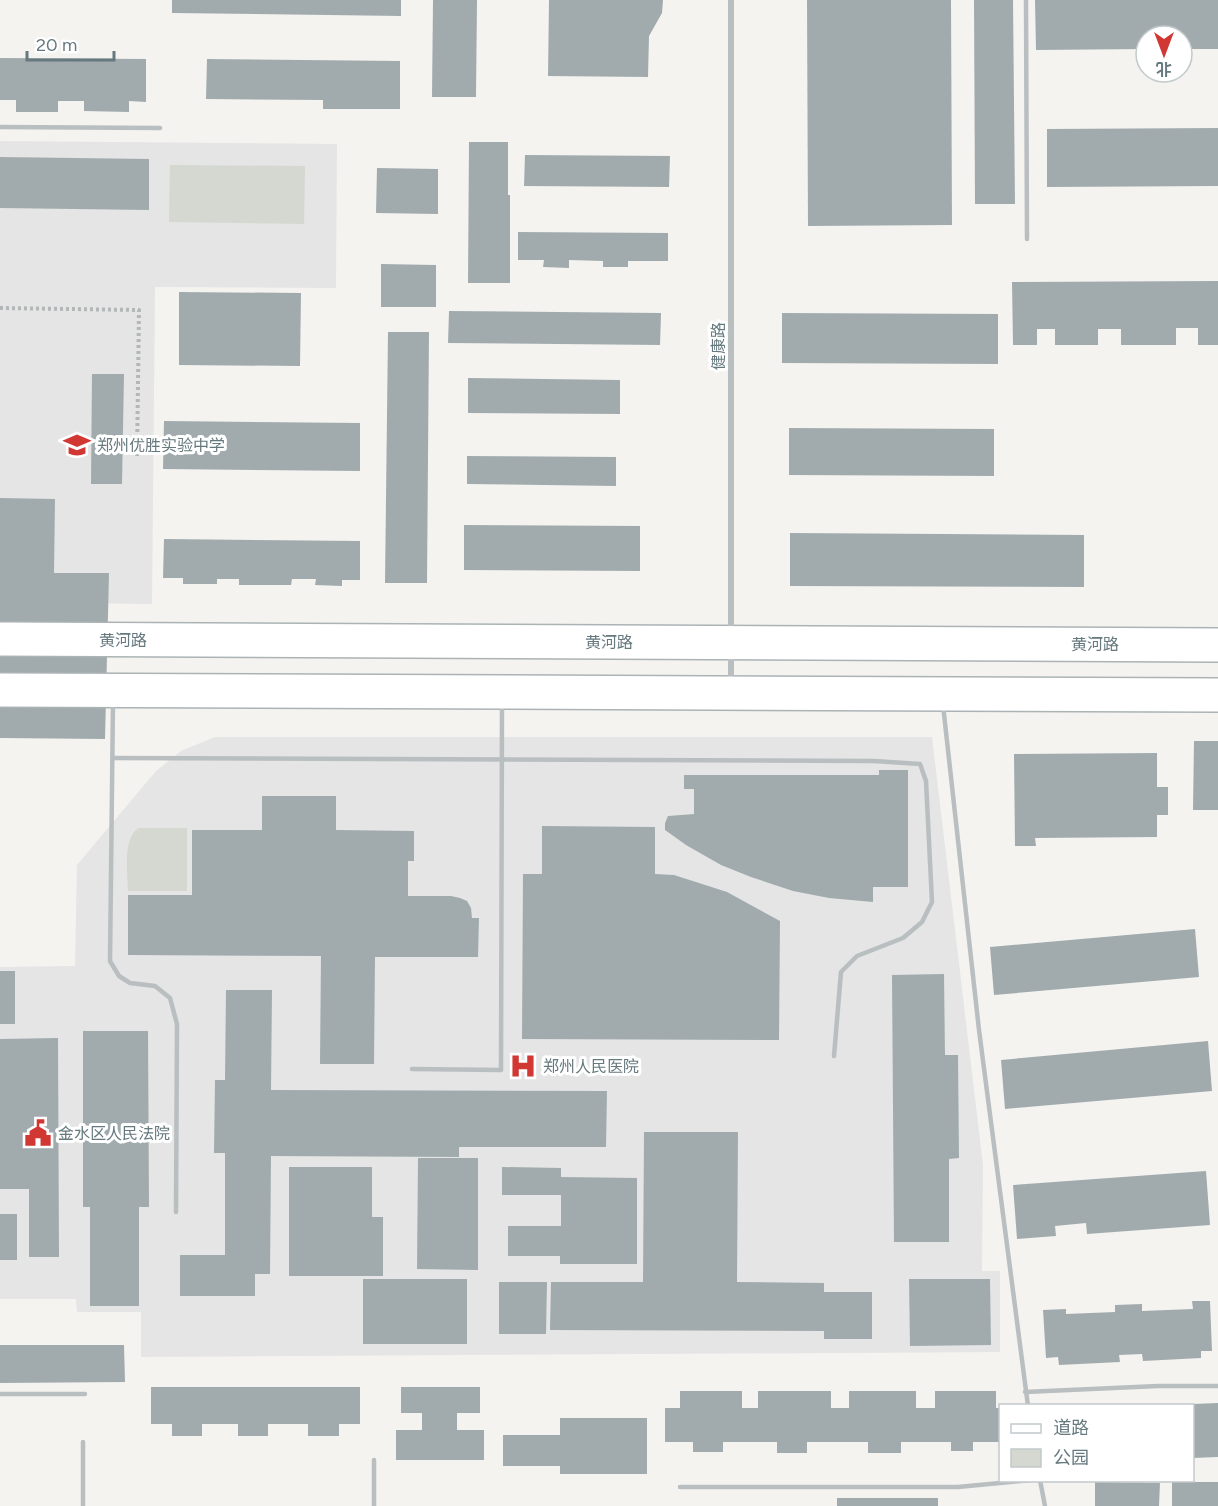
<svg xmlns="http://www.w3.org/2000/svg" width="1218" height="1506" font-family="Figtree,'Noto Sans SC',sans-serif">
  <style>
    .built { fill: #e4e5e4 }
    .green { fill: #d4d8d0 }
    .building { fill: #a1abad }
    .lines { fill: none; stroke-linecap: round; stroke-linejoin: round }
    .secondary-casing { stroke: #abb3b5; stroke-width: 36 }
    .path { stroke: #b3b7b8; stroke-width: 4; stroke-dasharray: 3 3; stroke-linecap: butt }
    .lane { stroke: #b9bec0; stroke-width: 4.5 }
    .street { stroke: #b9bec0; stroke-width: 6 }
    .secondary { stroke: #fff; stroke-width: 33 }
    .labels { text-anchor: middle; stroke-width: 6; stroke-linejoin: round; paint-order: stroke }
    .street-label { font-size: 16px; fill: #66797e; stroke: #fff }
    .poi-label { font-size: 16px; fill: #66797e; stroke: #fff; text-anchor: start }
  </style>
  <rect width="100%" height="100%" fill="#f4f3f0"/>
  <g class="built">
    <polygon points="0,141 337,144 336,288 155,287 152,604 0,602"/>
    <polygon points="215,737 932,737 983,1165 982,1271 1000,1271 1000,1352 141,1357 141,1312 77,1312 76,1299 0,1299 0,967 75,966 77,865 156,771 181,751"/>
  </g>
  <g class="green">
    <polygon points="170,165 305,166 304,224 169,222"/>
    <path d="M139 828H187V891H128C128 874 122 837 139 828Z"/>
  </g>
  <g class="building">
    <polygon points="172,0 401,0 401,16 172,13"/>
    <polygon points="433,0 477,0 476,97 432,97"/>
    <polygon points="549,0 663,0 662,13 649,36 648,77 548,76"/>
    <polygon points="807,0 951,0 952,225 808,226"/>
    <polygon points="974,0 1013,0 1015,204 975,204"/>
    <polygon points="1035,0 1218,0 1218,49 1182,49 1182,36 1146,36 1146,49 1036,50"/>
    <polygon points="0,58 146,59 146,102 129,101 129,112 84,111 84,101 58,101 58,112 16,112 16,100 0,100"/>
    <polygon points="207,59 400,61 400,109 323,109 323,100 206,99"/>
    <polygon points="1218,128 1218,186 1047,187 1047,129"/>
    <polygon points="469,142 508,142 508,195 510,195 510,283 468,283"/>
    <polygon points="525,155 670,156 669,187 524,186"/>
    <polygon points="0,157 149,159 149,210 0,208"/>
    <polygon points="377,168 438,169 438,214 376,213"/>
    <polygon points="518,232 668,233 668,261 628,261 628,267 603,267 603,261 569,260 569,268 543,267 544,260 518,260"/>
    <polygon points="381,264 436,265 436,307 381,307"/>
    <polygon points="1218,281 1218,345 1198,345 1198,328 1176,328 1176,345 1121,345 1121,329 1098,329 1098,345 1055,345 1055,329 1037,329 1037,345 1013,345 1012,282"/>
    <polygon points="179,292 301,293 300,366 179,365"/>
    <polygon points="449,311 661,313 660,345 448,343"/>
    <polygon points="782,313 998,314 998,364 782,363"/>
    <polygon points="388,332 429,332 427,583 385,583"/>
    <polygon points="92,374 124,374 122,484 91,484"/>
    <polygon points="468,378 620,380 620,414 468,413"/>
    <polygon points="164,421 360,423 360,471 163,469"/>
    <polygon points="789,428 994,429 994,476 789,475"/>
    <polygon points="467,456 616,457 616,486 467,484"/>
    <polygon points="0,498 55,499 54,573 109,573 105,739 0,738"/>
    <polygon points="464,525 640,526 640,571 464,570"/>
    <polygon points="790,533 1084,535 1084,587 790,586"/>
    <polygon points="164,539 360,541 360,580 342,580 342,586 315,585 316,579 292,579 291,585 239,585 239,579 217,579 217,584 183,584 183,578 163,578"/>
    <polygon points="1194,741 1218,741 1218,810 1193,810"/>
    <polygon points="1157,753 1157,787 1168,787 1168,815 1157,815 1157,837 1035,838 1036,846 1015,846 1014,754"/>
    <polygon points="879,770 908,770 908,887 873,887 873,902 829,898 793,891 751,877 721,865 686,845 665,830 665,823 668,816 694,814 694,789 684,789 684,775 879,775"/>
    <polygon points="262,796 336,796 336,830 414,831 414,861 408,861 408,896 451,896 460,898 467,901 471,908 472,918 479,918 478,957 375,957 374,1064 320,1064 321,956 128,955 128,895 192,895 192,830 262,830"/>
    <polygon points="542,826 655,827 655,874 674,875 727,892 780,921 779,1040 522,1039 523,874 542,874"/>
    <polygon points="1195,929 1199,977 994,995 990,947"/>
    <rect x="0" y="971" width="15" height="53"/>
    <polygon points="944,974 945,1055 958,1055 959,1158 949,1159 949,1242 894,1242 892,975"/>
    <polygon points="226,990 272,990 271,1090 607,1091 606,1147 459,1147 459,1157 271,1156 270,1274 255,1274 255,1296 180,1296 180,1255 225,1255 225,1153 214,1153 215,1080 225,1080"/>
    <polygon points="83,1031 148,1031 149,1207 139,1207 139,1306 90,1306 90,1207 83,1207"/>
    <polygon points="58,1038 59,1257 29,1257 29,1189 0,1189 0,1039"/>
    <polygon points="1208,1041 1212,1091 1005,1109 1001,1060"/>
    <polygon points="644,1132 738,1132 737,1282 824,1283 824,1292 872,1292 872,1339 824,1339 824,1331 550,1330 551,1282 643,1282"/>
    <polygon points="418,1158 478,1158 478,1270 417,1269"/>
    <polygon points="289,1167 372,1167 372,1217 383,1217 383,1276 289,1276"/>
    <polygon points="502,1167 561,1168 561,1177 637,1178 637,1264 560,1264 560,1256 508,1256 508,1226 561,1226 561,1195 502,1195"/>
    <polygon points="1206,1171 1210,1225 1087,1234 1086,1223 1055,1226 1056,1236 1017,1239 1013,1185"/>
    <rect x="0" y="1214" width="17" height="46"/>
    <rect x="363" y="1279" width="104" height="65"/>
    <polygon points="909,1279 990,1279 991,1345 910,1346"/>
    <polygon points="499,1282 547,1282 546,1334 499,1334"/>
    <polygon points="1192,1301 1210,1301 1212,1351 1201,1351 1201,1358 1143,1361 1142,1354 1119,1355 1120,1362 1059,1365 1058,1357 1046,1358 1043,1310 1066,1309 1066,1314 1115,1312 1115,1305 1142,1304 1142,1311 1193,1309"/>
    <polygon points="0,1345 124,1345 125,1382 0,1383"/>
    <polygon points="151,1387 360,1387 360,1424 339,1424 339,1436 308,1436 308,1424 268,1424 268,1436 238,1436 238,1424 202,1424 202,1436 172,1436 172,1424 151,1424"/>
    <polygon points="401,1387 480,1387 480,1413 457,1413 457,1430 484,1430 484,1460 396,1460 396,1430 422,1430 422,1413 401,1413"/>
    <polygon points="680,1391 742,1391 742,1408 758,1408 758,1391 831,1391 831,1408 849,1408 849,1391 916,1391 916,1408 935,1408 935,1391 996,1391 996,1408 1000,1408 1000,1442 973,1442 973,1451 951,1451 951,1442 901,1442 901,1453 868,1453 868,1442 807,1442 807,1453 777,1453 777,1442 723,1442 723,1452 693,1452 693,1442 665,1442 665,1408 680,1408"/>
    <polygon points="1218,1403 1218,1457 1192,1458 1192,1404"/>
    <polygon points="560,1418 647,1418 647,1474 560,1474 560,1466 503,1466 503,1435 560,1435"/>
    <polygon points="1095,1482 1160,1483 1159,1506 1095,1506"/>
    <rect x="1172" y="1482" width="46" height="24"/>
    <rect x="837" y="1498" width="101" height="8"/>
  </g>
  <g class="lines">
    <defs>
      <g id="secondary">
        <polyline points="0,639 1218,645"/>
        <polyline points="0,690 1218,695"/>
      </g>
    </defs>
    <use href="#secondary" class="secondary-casing"/>
    <polyline class="path" points="0,308 139,310 137,457"/>
    <g class="lane">
      <polyline points="1026,0 1027,239"/>
      <polyline points="0,127 160,128"/>
      <polyline points="113,701 110,961 119,976 130,983 155,986 170,998 177,1024 176,1212"/>
      <polyline points="943,705 979,1030 1028,1406"/>
      <polyline points="113,758 874,761 920,764 926,781 932,902 922,922 903,938 857,956 841,972 834,1056"/>
      <polyline points="412,1069 501,1070 502,705"/>
      <polyline points="1025,1392 1158,1386 1218,1386"/>
      <polyline points="0,1394 85,1394"/>
      <polyline points="374,1460 374,1506"/>
      <polyline points="1040,1480 1045,1506"/>
      <polyline points="680,1487 958,1487 1031,1480"/>
      <polyline points="83,1506 83,1442"/>
    </g>
    <g class="street">
      <polyline points="731,632 731,0"/>
      <polyline points="731,683 731,652"/>
    </g>
    <use href="#secondary" class="secondary"/>
  </g>
  <defs>
    <symbol id="school-bare" viewBox="-9 -9 18 18"><path d="M0-5L7-2L0 1L-7-2ZM-4 1L0 2.5L4 1V4Q0 6-4 4Z" fill="#d13733" stroke="#fff" stroke-width="2.5" paint-order="stroke"/></symbol>
    <symbol id="hospital-bare" viewBox="-9 -9 18 18"><path d="M-5-5h3v3.5h4V-5h3V5h-3V1.5h-4V5h-3Z" fill="#d13733" stroke="#fff" stroke-width="2.5" paint-order="stroke"/></symbol>
    <symbol id="civic-bare" viewBox="-9 -9 18 18"><path d="M-.6-6.5H3V-4.5H.6V-3L4-1V1h2V6H-6V1h2V-1L-.6-3ZM-1.2 2.5V6h2.4V2.5Z" fill="#d13733" stroke="#fff" stroke-width="2.5" paint-order="stroke"/></symbol>
  </defs>
  <g fill-rule="evenodd">
    <use href="#school-bare" x="58" y="426" width="38" height="38"/>
    <use href="#hospital-bare" x="504" y="1047" width="38" height="38"/>
    <use href="#civic-bare" x="19" y="1114" width="38" height="38"/>
  </g>
  <g class="labels">
    <g class="street-label">
      <text transform="translate(718 346) rotate(-90)" y="6">健康路</text>
      <text x="123" y="646">黄河路</text>
      <text x="609" y="648">黄河路</text>
      <text x="1095" y="650">黄河路</text>
    </g>
    <g class="poi-label">
      <text x="97" y="451">郑州优胜实验中学</text>
      <text x="543" y="1072">郑州人民医院</text>
      <text x="58" y="1139">金水区人民法院</text>
    </g>
  </g>
  <rect x="999" y="1404" width="195" height="78" fill="#ffffff" stroke="#c2c9cb" stroke-width="1.5"/>
  <rect x="1011" y="1424" width="30" height="9" fill="#ffffff" stroke="#c2c9cb" stroke-width="1.5"/>
  <text x="1053" y="1434" font-size="18" fill="#66797e">道路</text>
  <rect x="1011" y="1449" width="30" height="18" fill="#d4d8d0" stroke="#c2c9cb" stroke-width="1.5"/>
  <text x="1053" y="1464" font-size="18" fill="#66797e">公园</text>
  <g transform="translate(1164 54) rotate(180)"><circle r="28" fill="#ffffff" stroke="#c2c9cb" stroke-width="1.5"/>
  <path d="M0-4.5L10 22L0 15L-10 22Z" fill="#d13733"/>
  <text y="-9" font-size="16" font-weight="bold" text-anchor="middle" fill="#66797e">北</text>
  </g>
  <path d="M27 51v9h87v-9" fill="none" stroke="#66797e" stroke-width="3"/>
  <text x="36" y="51" font-size="18" fill="#66797e" stroke="#ffffff" stroke-width="4.5" paint-order="stroke">20 m</text>
</svg>
